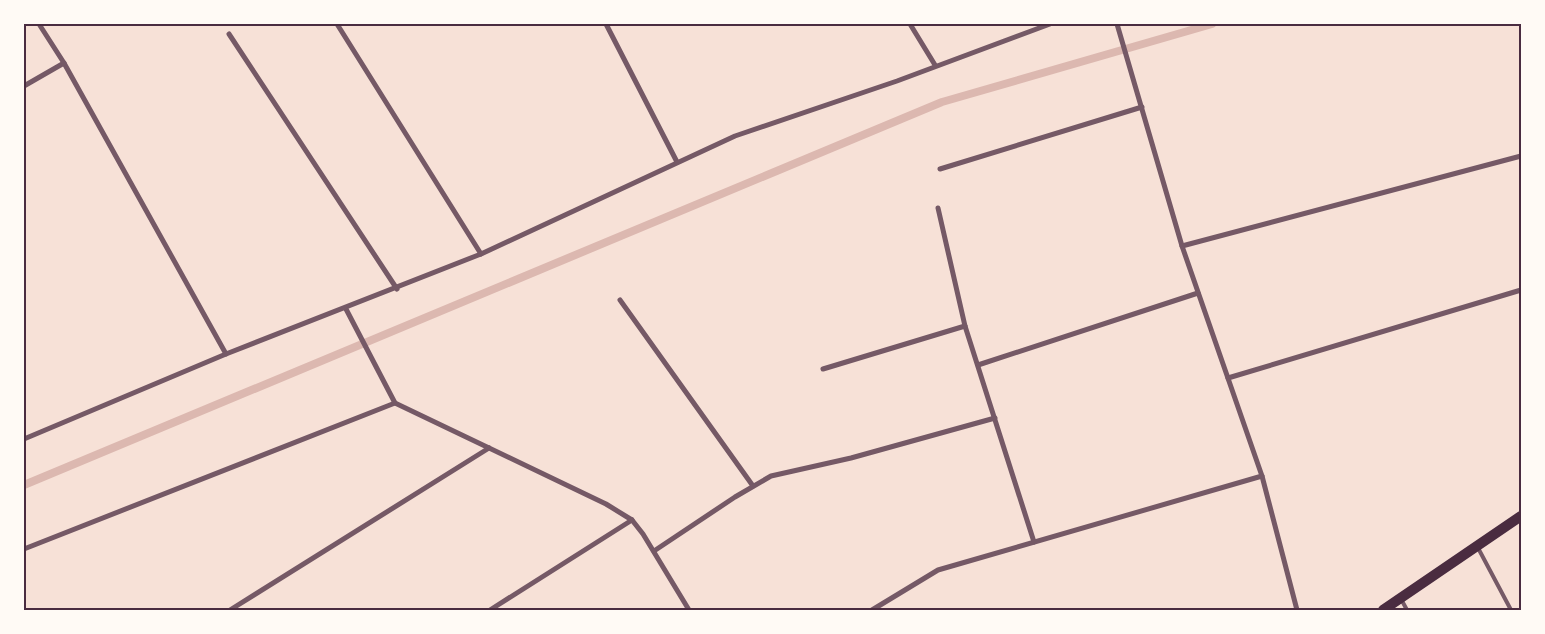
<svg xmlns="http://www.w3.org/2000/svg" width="1545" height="634" font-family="Ubuntu,sans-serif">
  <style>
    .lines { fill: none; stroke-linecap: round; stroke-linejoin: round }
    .stream { stroke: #dcb8b0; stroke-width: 8 }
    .service { stroke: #755966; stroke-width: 4 }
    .minor { stroke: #755966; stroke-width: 5 }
    .secondary { stroke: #4a2c40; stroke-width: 10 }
    .neatline { fill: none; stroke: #4a2c40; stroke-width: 2 }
  </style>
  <rect width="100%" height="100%" fill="#f7e1d7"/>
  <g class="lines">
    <polyline class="stream" points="24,485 942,102 1212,24"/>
    <g class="service">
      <polyline points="1477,546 1511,610"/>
      <polyline points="1401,599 1407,610"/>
    </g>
    <g class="minor">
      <polyline points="39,24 64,63 226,354"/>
      <polyline points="337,24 481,254"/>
      <polyline points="606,24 677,162"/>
      <polyline points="910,24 935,65"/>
      <polyline points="1117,24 1182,246 1262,476 1297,610"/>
      <polyline points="229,34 397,289"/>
      <polyline points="24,86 64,63"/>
      <polyline points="940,169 1142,107"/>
      <polyline points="938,208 965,326 1034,542"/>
      <polyline points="1182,246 1521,156"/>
      <polyline points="620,300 753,486"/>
      <polyline points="346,309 395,403 606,504 632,520 643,534 689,610"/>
      <polyline points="978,365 1198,293"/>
      <polyline points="823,369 965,326"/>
      <polyline points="1228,378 1521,290"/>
      <polyline points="24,439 226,354 481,254 735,136 897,81 1050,24"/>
      <polyline points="24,549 395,403"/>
      <polyline points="654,551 735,497 771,476 851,458 995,418"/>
      <polyline points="230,610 489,448"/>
      <polyline points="490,610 632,520"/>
      <polyline points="872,610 938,570 1262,476"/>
    </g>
    <polyline class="secondary" points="1383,610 1521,516"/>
  </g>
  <rect width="1545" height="634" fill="none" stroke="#fffaf5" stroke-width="50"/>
  <rect x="25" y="25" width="1495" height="584" class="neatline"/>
</svg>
